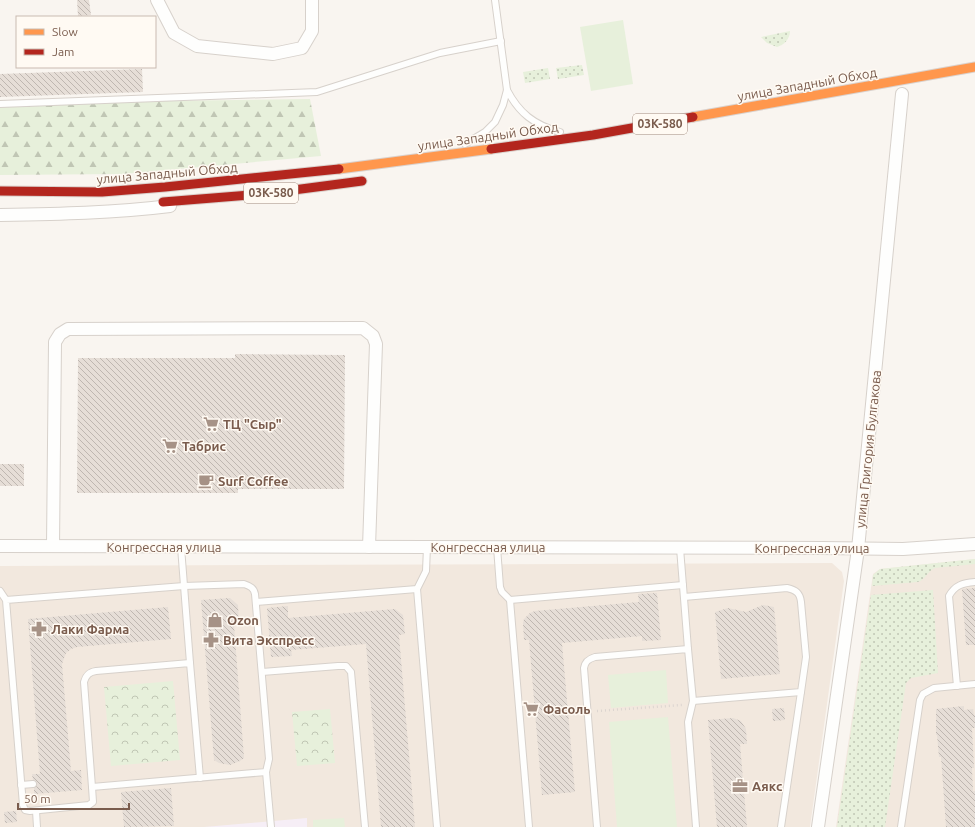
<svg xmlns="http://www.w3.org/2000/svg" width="975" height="827" font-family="Ubuntu,sans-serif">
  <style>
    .residential { fill: #f2e8de }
    .education { fill: #f6eef6 }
    .grass { fill: url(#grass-dots) }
    .forest { fill: url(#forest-firs) }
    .park { fill: url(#park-crowns) }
    .pitch { fill: #e7f0db }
    .building { fill: url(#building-back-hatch) }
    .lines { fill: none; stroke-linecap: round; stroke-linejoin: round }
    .lane-casing { stroke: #d7d1cb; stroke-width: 8 }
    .street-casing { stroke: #d7d1cb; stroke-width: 14 }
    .slow-casing { stroke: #dad1cc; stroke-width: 11 }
    .jam-casing { stroke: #dad1cc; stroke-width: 11 }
    .path { stroke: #dcd5d0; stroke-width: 2.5; stroke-dasharray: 1 3; stroke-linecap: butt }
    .lane { stroke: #fefefd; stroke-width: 6 }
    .street { stroke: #fefefd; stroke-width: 12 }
    .slow { stroke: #ff974d; stroke-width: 9 }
    .jam { stroke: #b3261e; stroke-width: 9 }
    .labels { text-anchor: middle; stroke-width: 3; stroke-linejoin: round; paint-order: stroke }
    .shield { fill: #fffaf3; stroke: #a28b7f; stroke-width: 1 }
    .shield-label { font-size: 12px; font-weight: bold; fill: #7a5c4d }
    .street-label { font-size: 13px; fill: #7a5c4d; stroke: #fffaf3 }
    .poi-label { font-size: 13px; font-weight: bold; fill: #7a5c4d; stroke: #fffaf3; text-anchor: start }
  </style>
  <defs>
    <pattern id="grass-dots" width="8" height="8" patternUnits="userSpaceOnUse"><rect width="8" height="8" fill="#e7f0db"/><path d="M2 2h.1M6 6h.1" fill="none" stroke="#c0c6b4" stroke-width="1.8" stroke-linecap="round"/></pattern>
    <pattern id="forest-firs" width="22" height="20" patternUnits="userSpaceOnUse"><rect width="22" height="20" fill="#e7f0db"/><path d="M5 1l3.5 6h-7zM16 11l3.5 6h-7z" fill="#c0c6b4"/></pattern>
    <pattern id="park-crowns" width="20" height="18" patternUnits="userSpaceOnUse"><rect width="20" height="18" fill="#e7f0db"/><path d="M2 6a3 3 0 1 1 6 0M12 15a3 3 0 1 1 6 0" fill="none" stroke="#c0c6b4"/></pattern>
    <pattern id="building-back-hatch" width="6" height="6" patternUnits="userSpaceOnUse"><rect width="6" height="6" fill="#e6ded7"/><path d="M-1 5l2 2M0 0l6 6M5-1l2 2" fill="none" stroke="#bfb7b1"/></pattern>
  </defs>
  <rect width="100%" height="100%" fill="#f9f5f0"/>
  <g class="residential">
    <polygon points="975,559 975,827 836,827 873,574 880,569"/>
    <polygon points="832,563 842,572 844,581 810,827 0,827 0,566"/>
  </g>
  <polygon class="education" points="307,818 307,827 204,827"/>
  <g class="grass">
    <path d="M790 31C790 39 784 45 777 47L767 43 761 37Z"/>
    <polygon points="582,65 584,75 558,79 556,68"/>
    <polygon points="548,68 550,79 525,83 523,72"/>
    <path d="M975 559V564L935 568C928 571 926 579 918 582L872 586 873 575 880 569Z"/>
    <polygon points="933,590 938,673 911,678 906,683 885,827 837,827 871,595"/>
  </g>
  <polygon class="forest" points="310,99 321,156 123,174 0,175 0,103"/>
  <g class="park">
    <polygon points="173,681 180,760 111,766 104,687"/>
    <polygon points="330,709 335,763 297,766 292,712"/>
  </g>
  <g class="pitch">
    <polygon points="623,20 633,84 591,91 580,27"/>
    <polygon points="666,670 668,703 611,708 608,675"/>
    <polygon points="668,717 677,827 617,827 609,722"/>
    <polygon points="344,818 345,827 313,827 313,820"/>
  </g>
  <g class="building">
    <polygon points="77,0 89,0 91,15 78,16"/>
    <polygon points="142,69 143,92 0,97 0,74"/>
    <polygon points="235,354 345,355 344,489 238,489 238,493 77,493 78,358 235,358"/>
    <rect x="0" y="464" width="24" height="22"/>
    <polygon points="975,588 975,645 966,645 962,589"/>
    <polygon points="657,593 661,640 642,641 642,636 562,643 575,792 542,795 529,640 524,640 523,623 524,619 530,613 535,611 639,602 638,594"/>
    <polygon points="230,598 238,605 239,625 234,625 244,758 240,761 230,765 219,763 214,760 201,600"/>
    <polygon points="763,605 774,607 780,674 721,679 715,612 728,608 746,612"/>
    <polygon points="288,606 288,618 395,609 403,615 405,634 399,635 415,827 381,827 366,644 291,650 292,656 271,657 267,608"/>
    <polygon points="168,607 171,639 77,647 71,649 66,653 62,664 71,771 81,770 82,790 34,794 34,788 36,787 37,784 36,781 33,780 32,774 40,774 28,619"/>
    <polygon points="964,706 964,710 973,709 974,715 975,715 975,728 972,728 974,768 972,768 973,791 975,791 975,827 946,827 942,770 941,757 939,757 937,735 936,735 936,709"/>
    <polygon points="784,708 785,720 773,721 772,709"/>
    <polygon points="733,718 741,721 746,729 747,744 740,744 747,827 717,827 708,720"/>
    <polygon points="171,788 174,826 124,827 121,792"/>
    <polygon points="16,811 17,822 5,823 4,812"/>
  </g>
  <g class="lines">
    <defs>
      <g id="lane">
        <path d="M507 90C519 113 534 125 560 132"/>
        <polyline points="0,104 317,92 440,53 501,41"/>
        <polyline points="465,144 485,132 495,122 503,105 507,90 495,0"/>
        <polyline points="181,547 190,663"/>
        <polyline points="497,547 500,587 502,592 510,600 529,827"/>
        <polyline points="680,548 688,649"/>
        <polyline points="417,589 437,827"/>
        <path d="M0 591 6 600 23 805 25 810 30 811 89 805 93 802 92 787 266 772 269 759 255 594C254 588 250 586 244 584L184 586 6 600"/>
        <path d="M684 597 787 588C796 590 800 593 801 602L806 657 801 692 693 701"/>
        <polyline points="510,600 683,585"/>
        <polyline points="256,602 417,589 426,571 427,547"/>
        <polyline points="262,672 338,666 346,666 351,672 365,827"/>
        <path d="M957 686 949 596C955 585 963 583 975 582"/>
        <polyline points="266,772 271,827"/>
        <polyline points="21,785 33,784"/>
        <path d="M92 787 84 682C86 675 89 672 96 671L190 663 200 778"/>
        <polyline points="36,811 37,827"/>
        <path d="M597 827 584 668C585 662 588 659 595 657L688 649 693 701 688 722 696 827"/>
        <polyline points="781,827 801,692"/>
        <polyline points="901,827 920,700 923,694 934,688 975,684"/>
      </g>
      <g id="street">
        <polyline points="157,0 174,33 197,46 273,54 302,48 312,31 312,0"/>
        <path d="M0 215C57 214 114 213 170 206"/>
        <polyline points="0,546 821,548 903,549 975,544"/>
        <polyline points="53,546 55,342 60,334 68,329 363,328 373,336 376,344 369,547"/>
        <polyline points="818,827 858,549 902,94"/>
      </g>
      <g id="slow">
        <polyline points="693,117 975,67"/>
        <polyline points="339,169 491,149"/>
      </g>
      <g id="jam">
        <polyline points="491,149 593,135 693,117"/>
        <polyline points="0,191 102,192 165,187 339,169"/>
        <polyline points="163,202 263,194 362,181"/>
      </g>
    </defs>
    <use href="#lane" class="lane-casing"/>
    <use href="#street" class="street-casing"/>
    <use href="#slow" class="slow-casing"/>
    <use href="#jam" class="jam-casing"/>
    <polyline class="path" points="597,711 682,705"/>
    <use href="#lane" class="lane"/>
    <use href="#street" class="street"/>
    <use href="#slow" class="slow"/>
    <use href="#jam" class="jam"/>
  </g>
  <defs>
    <symbol id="supermarket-bare" viewBox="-9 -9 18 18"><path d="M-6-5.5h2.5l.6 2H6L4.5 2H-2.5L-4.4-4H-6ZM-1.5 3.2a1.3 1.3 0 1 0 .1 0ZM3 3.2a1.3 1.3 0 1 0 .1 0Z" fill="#a69286" stroke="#fffaf3" stroke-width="2.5" paint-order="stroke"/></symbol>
    <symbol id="cafe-bare" viewBox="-9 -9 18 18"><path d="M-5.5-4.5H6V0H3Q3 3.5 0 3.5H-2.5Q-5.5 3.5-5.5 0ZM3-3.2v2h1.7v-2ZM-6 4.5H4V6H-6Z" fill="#a69286" stroke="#fffaf3" stroke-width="2.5" paint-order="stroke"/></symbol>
    <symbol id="shop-bare" viewBox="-9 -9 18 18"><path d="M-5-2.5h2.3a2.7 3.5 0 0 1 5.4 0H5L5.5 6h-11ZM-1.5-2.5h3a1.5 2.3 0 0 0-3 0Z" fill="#a69286" stroke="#fffaf3" stroke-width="2.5" paint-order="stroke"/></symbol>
    <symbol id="pharmacy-bare" viewBox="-9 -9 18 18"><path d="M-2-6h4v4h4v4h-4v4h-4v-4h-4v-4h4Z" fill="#a69286" stroke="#fffaf3" stroke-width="2.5" paint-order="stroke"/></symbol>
    <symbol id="office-bare" viewBox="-9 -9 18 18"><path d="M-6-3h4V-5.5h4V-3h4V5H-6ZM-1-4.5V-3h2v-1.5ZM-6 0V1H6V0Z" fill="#a69286" stroke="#fffaf3" stroke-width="2.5" paint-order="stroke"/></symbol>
  </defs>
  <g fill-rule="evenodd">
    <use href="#supermarket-bare" x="200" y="413" width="22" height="22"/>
    <use href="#supermarket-bare" x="159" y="435" width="22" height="22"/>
    <use href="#cafe-bare" x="195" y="470" width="22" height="22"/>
    <use href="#shop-bare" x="204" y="609" width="22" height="22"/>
    <use href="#pharmacy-bare" x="28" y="618" width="22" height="22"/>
    <use href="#pharmacy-bare" x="200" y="629" width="22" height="22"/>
    <use href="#supermarket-bare" x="520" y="698" width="22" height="22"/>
    <use href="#office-bare" x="729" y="775" width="22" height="22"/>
  </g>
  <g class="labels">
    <g class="shield">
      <rect x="633" y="114" width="54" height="20" rx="3"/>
      <rect x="244" y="183" width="54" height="20" rx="3"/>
    </g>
    <g class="shield-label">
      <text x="660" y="128">03К-580</text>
      <text x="271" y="197">03К-580</text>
    </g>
    <g class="street-label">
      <text transform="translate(807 84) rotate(-10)" y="5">улица Западный Обход</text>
      <text transform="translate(488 136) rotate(-8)" y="5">улица Западный Обход</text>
      <text transform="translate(167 173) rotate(-5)" y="5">улица Западный Обход</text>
      <text transform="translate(868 449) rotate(-84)" y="5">улица Григория Булгакова</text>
      <text x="164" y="552">Конгрессная улица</text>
      <text x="488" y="552">Конгрессная улица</text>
      <text x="812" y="553">Конгрессная улица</text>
    </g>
    <g class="poi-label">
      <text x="223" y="429">ТЦ "Сыр"</text>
      <text x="182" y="451">Табрис</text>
      <text x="218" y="486">Surf Coffee</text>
      <text x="227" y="625">Ozon</text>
      <text x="51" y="634">Лаки Фарма</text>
      <text x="223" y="645">Вита Экспресс</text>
      <text x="543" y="714">Фасоль</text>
      <text x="752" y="791">Аякс</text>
    </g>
  </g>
  <rect x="16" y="16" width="140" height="52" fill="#fffaf3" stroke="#cabbb1"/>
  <rect x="24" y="29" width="20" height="6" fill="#ff974d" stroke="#cabbb1"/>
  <text x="52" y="36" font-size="12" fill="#7a5c4d">Slow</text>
  <rect x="24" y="49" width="20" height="6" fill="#b3261e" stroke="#cabbb1"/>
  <text x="52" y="56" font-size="12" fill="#7a5c4d">Jam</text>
  <path d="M18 803v6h111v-6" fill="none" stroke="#7a5c4d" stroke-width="2"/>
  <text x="24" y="803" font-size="12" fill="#7a5c4d" stroke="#fffaf3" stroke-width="3" paint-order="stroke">50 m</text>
</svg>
